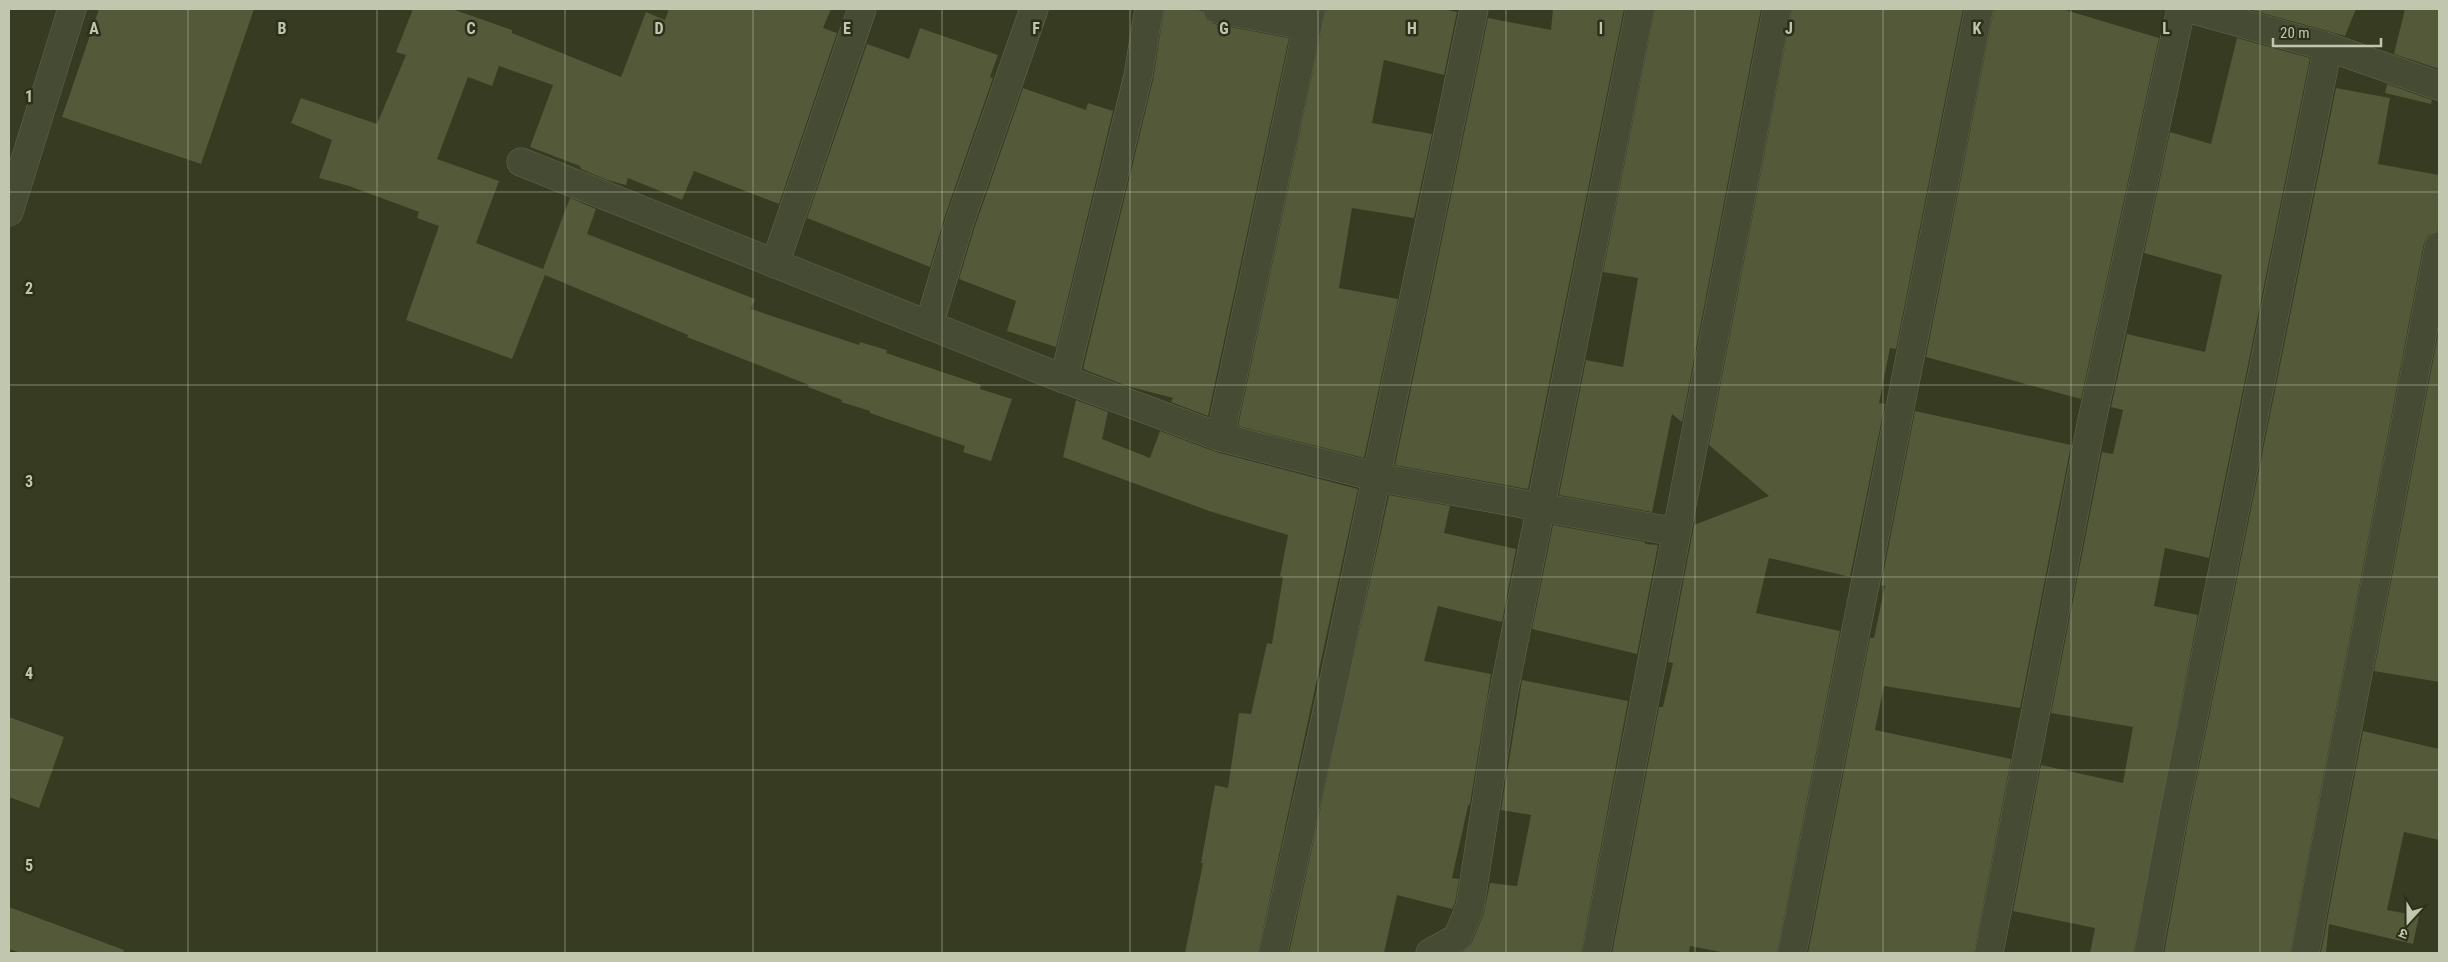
<svg xmlns="http://www.w3.org/2000/svg" width="2448" height="962" font-family="'Roboto Condensed','Noto Sans Devanagari',sans-serif">
  <style>
    .building { fill: #535939 }
    .lines { fill: none; stroke-linecap: round; stroke-linejoin: round }
    .minor-casing { stroke: #646952; stroke-width: 29 }
    .minor { stroke: #464b34; stroke-width: 28 }
    .grid { fill: none; stroke: #c1c7af; stroke-width: 1; stroke-opacity: 0.55 }
    .grid-label { font-size: 16px; text-anchor: middle; font-weight: bold; fill: #c1c7af; stroke: #2b301a; stroke-width: 5; stroke-linejoin: round; paint-order: stroke }
  </style>
  <rect width="100%" height="100%" fill="#363b21"/>
  <g class="building">
    <polygon points="99,9 254,9 201,164 62,117"/>
    <polygon points="413,9 452,9 512,30 512,33 621,77 646,12 665,20 669,9 831,9 823,28 837,33 779,204 694,171 682,200 628,178 626,185 607,180 581,169 580,166 530,147 553,85 499,66 492,86 468,77 437,159 499,181 476,243 543,269 570,198 596,209 587,234 755,299 751,309 859,345 860,342 887,350 886,353 981,385 980,389 1012,399 991,461 963,452 965,446 870,413 870,411 841,402 842,400 808,387 809,385 687,337 688,335 545,275 512,359 406,320 439,226 417,218 419,212 349,186 319,178 332,140 291,123 301,98 377,124 406,55 396,52"/>
    <polygon points="1164,9 1194,9 1202,11 1207,20 1214,24 1289,38 1208,416 1171,402 1173,398 1127,386 1083,369 1153,80"/>
    <polygon points="1326,9 1444,9 1457,12 1444,75 1384,60 1372,123 1432,134 1414,218 1352,208 1339,288 1398,299 1364,458 1238,426"/>
    <polygon points="1553,9 1624,9 1528,489 1395,465 1488,18 1551,30"/>
    <polygon points="1655,9 1761,9 1682,422 1672,414 1652,512 1559,495 1586,360 1623,367 1638,278 1603,272"/>
    <polygon points="1792,9 1963,9 1896,349 1890,348 1879,403 1885,404 1850,577 1769,558 1756,613 1840,631 1777,953 1726,953 1690,946 1689,953 1612,953 1659,707 1663,707 1673,663 1668,662 1694,525 1769,496 1709,445"/>
    <polygon points="1994,9 2062,9 2159,38 2081,399 1926,357"/>
    <polygon points="2248,9 2356,9 2345,36"/>
    <polygon points="2405,9 2439,9 2439,69 2394,54"/>
    <polygon points="920,28 998,55 990,77 993,78 945,216 930,267 807,218 867,44 909,59"/>
    <polygon points="2237,38 2310,58 2209,558 2165,548 2154,606 2198,615 2133,953 2090,953 2095,928 2013,911 2041,765 2123,783 2133,727 2051,713 2102,452 2113,454 2123,410 2111,407 2127,334 2205,352 2222,275 2144,253 2170,132 2211,144"/>
    <polygon points="2387,84 2432,100 2431,104 2385,93"/>
    <polygon points="1023,88 1086,110 1088,103 1113,111 1056,347 1007,331 1016,301 959,279 975,226"/>
    <polygon points="2336,88 2390,98 2378,164 2439,175 2439,231 2428,235 2424,243 2290,953 2164,953 2189,816"/>
    <polygon points="2439,329 2439,682 2374,671"/>
    <polygon points="1076,400 1108,412 1102,439 1150,458 1160,431 1216,452 1358,489 1258,953 1185,953 1203,863 1201,863 1215,785 1228,788 1239,713 1251,714 1267,643 1272,644 1283,577 1280,576 1288,535 1209,511 1063,457"/>
    <polygon points="1915,411 2071,445 2020,708 1884,686 1875,730 2011,759 1974,953 1808,953 1870,638 1874,638 1885,586 1881,585"/>
    <polygon points="1389,495 1450,506 1444,533 1516,549 1502,622 1438,606 1424,661 1491,674 1470,804 1468,806 1452,878 1459,879 1455,903 1452,909 1397,895 1384,953 1289,953"/>
    <polygon points="1553,525 1645,542 1645,544 1658,545 1637,654 1532,629"/>
    <polygon points="1522,680 1628,701 1581,953 1462,953 1471,944 1484,913 1490,883 1517,886 1531,815 1501,810"/>
    <polygon points="9,717 64,737 39,808 9,797"/>
    <polygon points="2363,731 2439,749 2439,840 2404,832 2387,910 2419,916 2413,944 2329,924 2326,953 2321,953"/>
    <polygon points="9,907 124,950 123,953 21,953 9,949"/>
  </g>
  <g class="lines">
    <defs>
      <g id="minor">
        <polyline points="1217,9 1308,26"/>
        <polyline points="2190,9 2328,47 2439,86"/>
        <polyline points="521,162 1064,379 1220,437 1376,477 1676,532"/>
        <polyline points="9,212 72,9"/>
        <polyline points="775,264 862,9"/>
        <polyline points="929,325 960,221 1034,9"/>
        <polyline points="1064,379 1138,76 1149,9"/>
        <polyline points="1220,437 1311,9"/>
        <polyline points="1273,953 1333,685 1474,9"/>
        <polyline points="1430,953 1457,938 1470,907 1502,701 1640,9"/>
        <polyline points="1596,953 1777,9"/>
        <polyline points="1792,953 1979,9"/>
        <polyline points="1989,953 2091,425 2181,9"/>
        <polyline points="2148,953 2174,813 2328,47"/>
        <polyline points="2305,953 2439,246"/>
      </g>
    </defs>
    <use href="#minor" class="minor-casing"/>
    <use href="#minor" class="minor"/>
  </g>
  <path class="grid" d="M188 9V953M377 9V953M565 9V953M753 9V953M942 9V953M1130 9V953M1318 9V953M1506 9V953M1695 9V953M1883 9V953M2071 9V953M2260 9V953M9 192H2439M9 385H2439M9 577H2439M9 770H2439"/>
  <g class="grid-label">
    <text x="94" y="34">A</text>
    <text x="282" y="34">B</text>
    <text x="471" y="34">C</text>
    <text x="659" y="34">D</text>
    <text x="847" y="34">E</text>
    <text x="1036" y="34">F</text>
    <text x="1224" y="34">G</text>
    <text x="1412" y="34">H</text>
    <text x="1601" y="34">I</text>
    <text x="1789" y="34">J</text>
    <text x="1977" y="34">K</text>
    <text x="2166" y="34">L</text>
    <text x="29" y="102">1</text>
    <text x="29" y="294">2</text>
    <text x="29" y="487">3</text>
    <text x="29" y="679">4</text>
    <text x="29" y="871">5</text>
  </g>
  <rect width="2448" height="962" fill="none" stroke="#c1c7af" stroke-width="20"/>
  <g transform="translate(2408 922) rotate(201)" stroke="#2b301a" stroke-width="4" paint-order="stroke">
  <path d="M0-4L9 19L0 12L-9 19Z" fill="#c1c7af"/>
  <text y="-8" font-size="14" font-weight="bold" text-anchor="middle" fill="#c1c7af">उ</text>
  </g>
  <path d="M2273 38v8h108v-8" fill="none" stroke="#c1c7af" stroke-width="2.5"/>
  <text x="2280" y="38" font-size="15" fill="#c1c7af" stroke="#2b301a" stroke-width="4" paint-order="stroke">20 m</text>
</svg>
